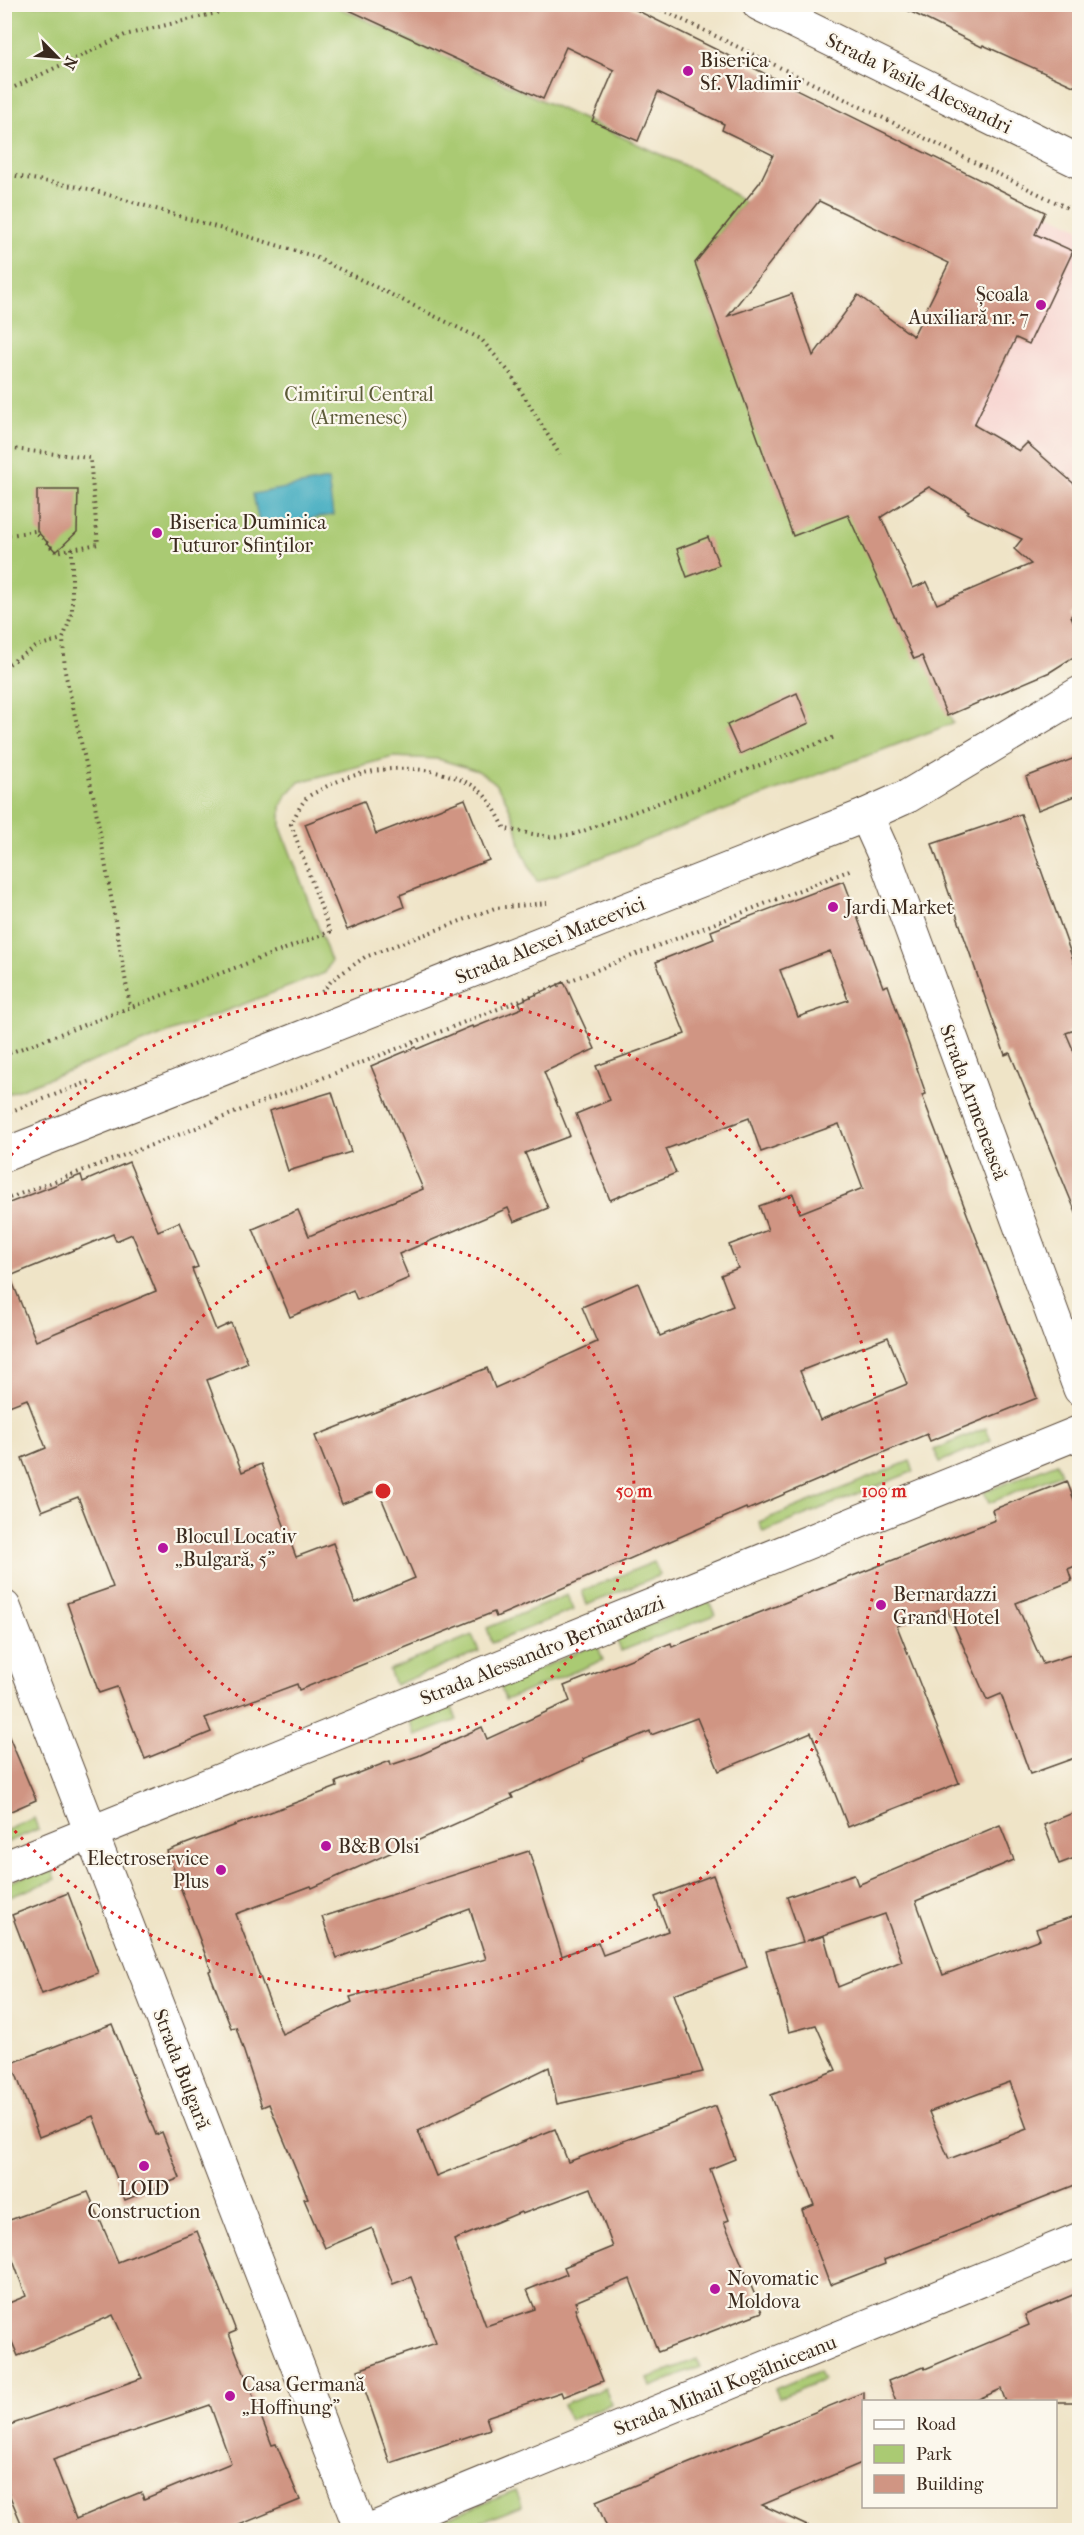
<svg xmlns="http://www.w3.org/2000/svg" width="1084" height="2535" font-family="'IM FELL French Canon',serif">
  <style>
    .built { fill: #f7d0cd }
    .green { fill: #aaca73; stroke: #727a48; stroke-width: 1.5 }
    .water { fill: #41abc0; stroke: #3e6a6f; stroke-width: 1.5 }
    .building { fill: #d09583; fill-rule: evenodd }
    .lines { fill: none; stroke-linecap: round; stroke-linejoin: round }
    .minor-casing { stroke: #564637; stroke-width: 35 }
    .major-casing { stroke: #564637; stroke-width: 35 }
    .path { stroke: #564637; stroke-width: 4; stroke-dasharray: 1.5 4.5; stroke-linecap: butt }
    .minor { stroke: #fff; stroke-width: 33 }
    .major { stroke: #fff; stroke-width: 33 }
    .ring { fill: none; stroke: #d62828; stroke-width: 3; stroke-dasharray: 3 6 }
    .poi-dot { fill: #b5179e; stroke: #fbf7ec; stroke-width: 2 }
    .labels { text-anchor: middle; stroke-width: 4.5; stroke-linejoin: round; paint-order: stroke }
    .poi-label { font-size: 20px; fill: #3b2a1e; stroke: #fbf7ec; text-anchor: start }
    .street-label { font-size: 20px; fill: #3b2a1e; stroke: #fbf7ec }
    .park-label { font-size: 20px; fill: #5c5a38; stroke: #fbf7ec }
    .centre { fill: #d62828; stroke: #fbf7ec; stroke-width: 3 }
    .ring-label { font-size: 18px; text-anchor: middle; font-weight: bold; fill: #d62828; stroke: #fbf7ec; stroke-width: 4.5; stroke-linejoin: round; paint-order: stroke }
  </style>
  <rect width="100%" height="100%" fill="#fbf7ec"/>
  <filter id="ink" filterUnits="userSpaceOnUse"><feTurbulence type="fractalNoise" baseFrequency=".0167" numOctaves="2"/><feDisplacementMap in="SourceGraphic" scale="12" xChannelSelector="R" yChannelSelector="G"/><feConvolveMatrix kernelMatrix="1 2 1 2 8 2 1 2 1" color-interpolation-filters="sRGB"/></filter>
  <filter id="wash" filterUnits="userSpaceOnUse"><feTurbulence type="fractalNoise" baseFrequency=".008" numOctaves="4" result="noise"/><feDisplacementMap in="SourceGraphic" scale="24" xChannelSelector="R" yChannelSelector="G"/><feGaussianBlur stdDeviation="1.35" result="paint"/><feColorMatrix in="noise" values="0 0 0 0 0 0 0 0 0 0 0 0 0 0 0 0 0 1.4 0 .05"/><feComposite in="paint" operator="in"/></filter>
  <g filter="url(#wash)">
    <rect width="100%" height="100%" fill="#efe4c7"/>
    <polygon class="built" points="1045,212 1079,228 1079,548 942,433"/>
    <g class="green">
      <polygon points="5,5 333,5 703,174 744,202 695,263 773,478 844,504 918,659 926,656 953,723 537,882 521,849 515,821 504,796 493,781 478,771 438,759 393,757 299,782 286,796 281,807 281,828 331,961 325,973 5,1095"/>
      <polygon points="986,1428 991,1440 940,1462 934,1450"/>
      <polygon points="910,1461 914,1471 763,1532 759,1522"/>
      <polygon points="1057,1463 1061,1474 989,1503 984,1492"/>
      <polygon points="654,1562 660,1575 587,1605 582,1591"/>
      <polygon points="567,1595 573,1610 492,1643 487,1628"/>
      <polygon points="709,1601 715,1615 621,1651 616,1638"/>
      <polygon points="472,1635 479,1651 395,1685 389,1670"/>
      <polygon points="597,1644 603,1660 505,1700 500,1685"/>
      <polygon points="451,1705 457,1720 416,1736 410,1721"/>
      <polygon points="34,1818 38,1829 5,1843 5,1831"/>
      <polygon points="51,1866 56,1879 5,1899 5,1884"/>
      <polygon points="697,2359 700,2367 651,2387 648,2378"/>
      <polygon points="819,2371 823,2380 779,2398 775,2389"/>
      <polygon points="605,2388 611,2404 569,2420 563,2405"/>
      <polygon points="516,2491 522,2506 460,2530 415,2530"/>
    </g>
    <polygon class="water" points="328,480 333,515 260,528 253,494"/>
    <g id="blocks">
      <g class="building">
        <path d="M336 4H624L1045 212 1035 234 1073 251 1029 344 1016 338 974 425 1019 451 1027 443 1080 489V606L1071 616 1080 637V653L1050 672 947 716 922 656 914 659 848 515 793 536 695 263 760 182 773 155 722 130 724 124 658 92 638 141 592 121 614 70 566 47 543 99ZM819 201 949 263 913 336 858 295 813 356 792 294 728 316ZM929 487 969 511 967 513 1022 539 1014 549 1031 564 937 604 927 582 913 588 881 517Z"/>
        <polygon points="895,4 1080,4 1080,89 983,45 982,47"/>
        <polygon points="37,490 78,490 77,532 56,552 37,531"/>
        <polygon points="708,537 719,565 687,577 677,549"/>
        <polygon points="797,693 809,723 740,754 727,725"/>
        <polygon points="1080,756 1080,794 1038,810 1026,777"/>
        <polygon points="465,799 489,860 400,895 404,907 347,930 305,824 364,801 376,834"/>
        <polygon points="1021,814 1080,979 1080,1028 1066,1033 1080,1066 1079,1220 1010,1053 1005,1055 932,844"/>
        <path d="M844 881 883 987 888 985 926 1094 922 1095 1037 1398 930 1441 927 1434 747 1510 746 1508 496 1617 494 1612 299 1690 297 1684 205 1718 211 1732 145 1759 117 1687 99 1693 67 1603 113 1587 78 1497 42 1511 22 1458 46 1448 27 1399 4 1408V1205L81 1175 83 1182 129 1162 158 1231 179 1222 198 1267 192 1269 216 1330 231 1323 248 1363 207 1380 242 1472 261 1464 296 1557 333 1543 355 1603 415 1578 378 1490 342 1504 315 1436 487 1368 495 1388 597 1342 582 1307 638 1283 660 1336 733 1306 721 1275 738 1268 729 1245 768 1230 759 1206 793 1194 800 1213 863 1188 839 1124 761 1152 749 1118 666 1149 676 1173 610 1200 576 1114 610 1100 596 1066 685 1034 656 962 714 939 711 931ZM830 951 848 1000 798 1017 780 970ZM113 1234 116 1241 132 1234 156 1291 36 1341 10 1276ZM888 1337 907 1384 820 1420 800 1371Z"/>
        <polygon points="564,982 595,1049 544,1072 570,1136 525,1153 548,1208 514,1222 508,1208 399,1254 409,1278 357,1300 353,1290 290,1317 253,1229 298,1210 309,1236 423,1189 371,1066 416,1047 417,1049 472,1026 473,1028 522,1008 519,1002"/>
        <polygon points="332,1092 351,1152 288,1171 269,1111"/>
        <path d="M1067 1481 1080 1516V1564L1068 1569 1072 1581 1016 1603 1043 1664 1080 1652V1756L1030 1774 1001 1694 987 1700 946 1607 897 1626 959 1783 848 1827 811 1732 719 1771 697 1718 651 1735 650 1731 583 1759 584 1761 511 1794 513 1798 312 1888 311 1886 236 1914 282 2034 352 2002 350 1997 486 1959 470 1909 337 1958 322 1917 529 1851 562 1956 598 1942 603 1955 668 1931 655 1897 713 1875 747 1967 674 1994 703 2072 557 2104 549 2067 418 2131 436 2176 555 2129 568 2162 716 2106 735 2159 710 2169 729 2220 724 2222 762 2312 658 2352 630 2279 575 2302 578 2308 575 2309 603 2381 563 2397 561 2392 486 2417 490 2429 390 2463 358 2370 436 2343 411 2277 393 2284 372 2228 325 2248 304 2199 308 2198 269 2104 262 2107 236 2027 231 2028 209 1971 211 1970 167 1851 337 1787 336 1782 390 1761 391 1765 418 1756 482 1727 487 1739 570 1701 564 1686 671 1643 672 1647 995 1520 992 1510ZM591 2188 613 2247 564 2267 567 2274 527 2290 535 2309 486 2326 454 2240 521 2212 522 2214Z"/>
        <polygon points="4,1725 36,1800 4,1814"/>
        <polygon points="1080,1810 1080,1856 1059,1864 1044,1825"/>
        <path d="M1000 1825 1014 1860 916 1901 943 1975 1040 1939 1036 1929 1080 1914V2183L884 2260 885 2264 830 2285 802 2210 814 2205 771 2095 836 2070 816 2025 789 2032 766 1951 803 1942 787 1897 854 1874 858 1885ZM885 1914 902 1961 838 1987 824 1936 806 1941ZM1010 2082 1027 2129 949 2159 929 2112Z"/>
        <polygon points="68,1893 98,1973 42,1994 12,1915"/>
        <polygon points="112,2024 156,2135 162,2132 180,2178 125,2200 93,2116 39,2137 12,2063"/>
        <path d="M88 2192 118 2262 197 2231 236 2331 229 2334 272 2445 276 2444 300 2500 227 2530H24L4 2482V2427L142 2378 113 2315 18 2356 4 2323V2305L26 2296 4 2236V2222ZM210 2405 231 2463 144 2499 141 2492 76 2519 53 2459Z"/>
        <polygon points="1080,2292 1080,2402 1006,2402 1001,2389 972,2402 896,2402 888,2381 924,2367 925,2369 1029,2325 1025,2315"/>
        <polygon points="864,2392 864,2462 762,2505 816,2530 608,2530 596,2501"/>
      </g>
    </g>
  </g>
  <g filter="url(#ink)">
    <use href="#blocks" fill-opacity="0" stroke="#564637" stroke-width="1.5"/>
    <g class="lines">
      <defs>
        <g id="minor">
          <polyline points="4,1607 361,2530"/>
          <polyline points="4,1868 1080,1432"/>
        </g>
        <g id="major">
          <polyline points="759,4 1080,162"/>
          <polyline points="866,815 885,857 1080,1389"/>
          <polyline points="4,1155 866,815 908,796 1080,693"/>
          <polyline points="370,2530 1080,2239"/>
        </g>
      </defs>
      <use href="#minor" class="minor-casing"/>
      <use href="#major" class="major-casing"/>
      <g class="path">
        <polyline points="650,4 1080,214"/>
        <polyline points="4,92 125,35 241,7"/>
        <polyline points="4,174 89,189 313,256 481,339 510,373 560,455"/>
        <polyline points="4,448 90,458 98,544 56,552 35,531 4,536"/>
        <polyline points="72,548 72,613 63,639 65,672 94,799 130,1006"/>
        <polyline points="4,667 37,646 62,639"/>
        <polyline points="322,992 332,980 365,957 495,908 547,903"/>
        <path d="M4 1055 330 932 291 824C295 817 299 807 305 800 308 795 315 793 320 790 363 765 423 761 468 783 487 792 496 811 505 829L550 837 575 834 835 737"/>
        <polyline points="4,1114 91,1081"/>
        <polyline points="4,1200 173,1137 853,869"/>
      </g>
      <use href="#minor" class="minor"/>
      <use href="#major" class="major"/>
    </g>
  </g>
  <g class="ring">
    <circle cx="383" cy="1491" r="251"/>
    <path d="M5 1162A501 501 0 1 1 5 1820"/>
  </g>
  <g class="poi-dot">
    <circle cx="688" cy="71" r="6"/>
    <circle cx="1041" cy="305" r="6"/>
    <circle cx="157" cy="533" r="6"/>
    <circle cx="833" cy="907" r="6"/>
    <circle cx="163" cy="1548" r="6"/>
    <circle cx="881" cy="1605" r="6"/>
    <circle cx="326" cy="1846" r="6"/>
    <circle cx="221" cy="1870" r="6"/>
    <circle cx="144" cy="2166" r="6"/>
    <circle cx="715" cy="2289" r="6"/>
    <circle cx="230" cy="2396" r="6"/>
  </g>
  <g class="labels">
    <g class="poi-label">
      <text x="700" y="67">Biserica<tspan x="700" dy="23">Sf. Vladimir</tspan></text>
      <text x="1029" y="301" text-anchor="end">Școala<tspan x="1029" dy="23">Auxiliară nr. 7</tspan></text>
      <text x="169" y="529">Biserica Duminica<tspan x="169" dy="23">Tuturor Sfinților</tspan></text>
      <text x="845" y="914">Jardi Market</text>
      <text x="175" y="1543">Blocul Locativ<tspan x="175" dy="23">„Bulgară, 5”</tspan></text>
      <text x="893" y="1601">Bernardazzi<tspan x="893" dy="23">Grand Hotel</tspan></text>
      <text x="338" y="1853">B&amp;B Olsi</text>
      <text x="209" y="1865" text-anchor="end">Electroservice<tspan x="209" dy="23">Plus</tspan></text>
      <text x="144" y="2195" text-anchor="middle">LOID<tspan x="144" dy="23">Construction</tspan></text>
      <text x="727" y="2285">Novomatic<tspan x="727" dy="23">Moldova</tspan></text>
      <text x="242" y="2391">Casa Germană<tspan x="242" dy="23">„Hoffnung”</tspan></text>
    </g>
    <g class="street-label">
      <text transform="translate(919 83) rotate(26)" y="7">Strada Vasile Alecsandri</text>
      <text transform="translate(550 940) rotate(-22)" y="7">Strada Alexei Mateevici</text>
      <text transform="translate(974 1102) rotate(70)" y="7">Strada Armenească</text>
      <text transform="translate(542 1650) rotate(-22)" y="7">Strada Alessandro Bernardazzi</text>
      <text transform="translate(182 2069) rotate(69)" y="7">Strada Bulgară</text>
      <text transform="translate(725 2385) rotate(-22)" y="7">Strada Mihail Kogălniceanu</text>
    </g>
    <g class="park-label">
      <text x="359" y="401">Cimitirul Central<tspan x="359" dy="23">(Armenesc)</tspan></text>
    </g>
  </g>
  <circle cx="383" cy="1491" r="9" class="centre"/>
  <g class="ring-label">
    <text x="634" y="1497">50 m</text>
    <text x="884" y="1497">100 m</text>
  </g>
  <rect width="1084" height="2535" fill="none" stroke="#fbf7ec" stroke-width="24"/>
  <rect x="862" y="2400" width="195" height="108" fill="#fbf7ec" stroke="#aea59a" stroke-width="1.5"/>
  <rect x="874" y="2420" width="30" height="9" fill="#ffffff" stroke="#aea59a" stroke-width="1.5"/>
  <text x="916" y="2430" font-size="18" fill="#3b2a1e">Road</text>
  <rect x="874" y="2445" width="30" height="18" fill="#aaca73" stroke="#aea59a" stroke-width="1.5"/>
  <text x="916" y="2460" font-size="18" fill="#3b2a1e">Park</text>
  <rect x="874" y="2475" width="30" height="18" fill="#d09583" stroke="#aea59a" stroke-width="1.5"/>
  <text x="916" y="2490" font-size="18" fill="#3b2a1e">Building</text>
  <g transform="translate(57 57) rotate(115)" stroke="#fbf7ec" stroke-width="4.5" paint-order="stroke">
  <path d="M0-4.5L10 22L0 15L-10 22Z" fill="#3b2a1e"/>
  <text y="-9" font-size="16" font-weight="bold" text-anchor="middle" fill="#3b2a1e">N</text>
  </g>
</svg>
